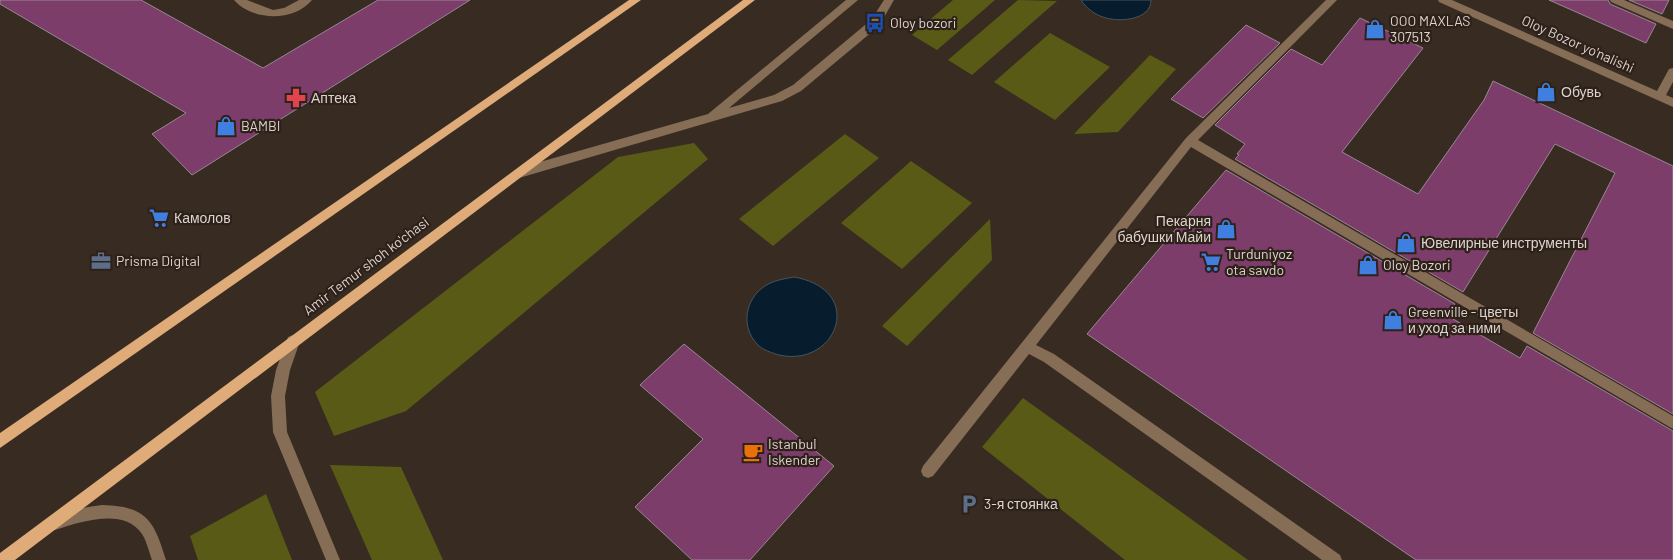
<svg xmlns="http://www.w3.org/2000/svg" width="1673" height="560" font-family="Barlow,sans-serif">
  <style>
    .green { fill: #595a15 }
    .water { fill: #071d2d; stroke: #47545d }
    .building { fill: #7c3d6a; stroke: #988792 }
    .lines { fill: none; stroke-linecap: round; stroke-linejoin: round }
    .minor { fill: #866d55; fill-rule: evenodd }
    .major { fill: #dfab78; fill-rule: evenodd }
    .labels { text-anchor: middle; stroke-width: 4.5; stroke-linejoin: round; paint-order: stroke }
    .poi-label { font-size: 14px; fill: #dcd4ce; stroke: #2e2119; text-anchor: start }
    .street-label { font-size: 14px; fill: #dcd4ce; stroke: #2e2119 }
  </style>
  <rect width="100%" height="100%" fill="#382b22"/>
  <g class="green">
    <polygon points="953,0 995,0 937,50 912,35"/>
    <polygon points="1018,0 1057,1 972,75 948,60"/>
    <polygon points="1050,33 1110,67 1055,120 994,82"/>
    <polygon points="1150,55 1176,69 1118,132 1074,134"/>
    <polygon points="845,134 879,158 773,246 739,219"/>
    <polygon points="694,143 708,159 406,411 334,436 315,392 618,157"/>
    <polygon points="911,161 972,203 902,269 841,223"/>
    <polygon points="990,219 992,260 907,346 882,326"/>
    <polygon points="1023,398 1248,560 1125,560 982,447"/>
    <polygon points="330,465 401,467 443,560 372,560"/>
    <polygon points="266,494 292,560 198,560 190,536"/>
  </g>
  <g class="water">
    <path d="M1081 0H1151C1151 20 1120 22 1106 18 1095 15 1087 9 1081 0Z"/>
    <path d="M794 277C867 290 837 368 779 355 772 353 763 350 758 345 740 327 745 299 765 286 774 280 784 279 794 277Z"/>
  </g>
  <g class="building">
    <polygon points="0,0 141,0 263,68 378,0 470,0 192,175 152,134 186,113 0,4"/>
    <polygon points="1549,0 1608,0 1610,4 1656,24 1646,43"/>
    <polygon points="1629,0 1669,0 1662,14"/>
    <polygon points="1360,18 1423,48 1342,152 1418,194 1484,100 1493,81 1673,166 1673,414 1533,333 1615,173 1555,144 1463,292 1235,159 1239,155 1237,154 1245,144 1215,125 1291,49 1322,65"/>
    <polygon points="1246,25 1280,43 1203,118 1171,99"/>
    <polygon points="1226,170 1455,304 1448,316 1520,358 1527,346 1673,431 1673,560 1416,560 1087,334"/>
    <polygon points="684,344 834,466 750,560 692,560 635,507 703,439 640,385"/>
  </g>
  <g class="lines">
    <g class="minor">
      <path d="M234 0H247L273 10 284 8 299 0H312C294 22 252 21 234 0Z"/>
      <polygon points="846,0 858,0 729,108 774,95 793,85 871,20 884,0 894,0 879,26 801,91 782,101 519,178 513,173 519,168 708,114"/>
      <polygon points="1326,0 1337,0 1198,140 1673,416 1673,429 1191,147 1036,345 1054,354 1340,555 1342,560 1322,560 1044,362 1029,354 933,476 928,478 923,476 921,471 923,466 1186,138"/>
      <polygon points="1438,0 1452,0 1657,91 1669,69 1673,68 1673,82 1666,95 1673,98 1673,107 1439,2"/>
      <polygon points="1610,0 1624,0 1673,21 1673,29 1611,2"/>
      <polygon points="293,335 298,337 300,341 290,370 285,396 287,432 340,560 326,560 273,432 271,396 276,370 288,337"/>
      <path d="M102 505C147 506 154 521 166 560H152C149 552 147 542 142 534 124 507 80 522 55 530L50 528 48 523 50 518C67 511 84 507 102 505Z"/>
    </g>
    <g class="major">
      <polygon points="629,0 641,0 0,448 0,433"/>
      <polygon points="743,0 755,0 15,560 0,560 0,553"/>
    </g>
  </g>
  <defs>
    <symbol id="bus-bare" viewBox="-9 -9 18 18"><path d="M-5-6H5V4H4V6H2V4H-2V6H-4V4H-5ZM-3.5-4V0h7V-4ZM-3.5 1.2v1.5H-2V1.2ZM2 1.2v1.5H3.5V1.2Z" fill="#1a4fb4" stroke="#2e2119" stroke-width="2.5" paint-order="stroke"/></symbol>
    <symbol id="shop-bare" viewBox="-9 -9 18 18"><path d="M-5-2.5h2.3a2.7 3.5 0 0 1 5.4 0H5L5.5 6h-11ZM-1.5-2.5h3a1.5 2.3 0 0 0-3 0Z" fill="#3f7fe0" stroke="#2e2119" stroke-width="2.5" paint-order="stroke"/></symbol>
    <symbol id="pharmacy-bare" viewBox="-9 -9 18 18"><path d="M-2-6h4v4h4v4h-4v4h-4v-4h-4v-4h4Z" fill="#e0444e" stroke="#2e2119" stroke-width="2.5" paint-order="stroke"/></symbol>
    <symbol id="supermarket-bare" viewBox="-9 -9 18 18"><path d="M-6-5.5h2.5l.6 2H6L4.5 2H-2.5L-4.4-4H-6ZM-1.5 3.2a1.3 1.3 0 1 0 .1 0ZM3 3.2a1.3 1.3 0 1 0 .1 0Z" fill="#3f7fe0" stroke="#2e2119" stroke-width="2.5" paint-order="stroke"/></symbol>
    <symbol id="office-bare" viewBox="-9 -9 18 18"><path d="M-6-3h4V-5.5h4V-3h4V5H-6ZM-1-4.5V-3h2v-1.5ZM-6 0V1H6V0Z" fill="#5c6f8a" stroke="#2e2119" stroke-width="2.5" paint-order="stroke"/></symbol>
    <symbol id="cafe-bare" viewBox="-9 -9 18 18"><path d="M-5.5-4.5H6V0H3Q3 3.5 0 3.5H-2.5Q-5.5 3.5-5.5 0ZM3-3.2v2h1.7v-2ZM-6 4.5H4V6H-6Z" fill="#e8710a" stroke="#2e2119" stroke-width="2.5" paint-order="stroke"/></symbol>
    <symbol id="parking-bare" viewBox="-9 -9 18 18"><path d="M-3.5-5.5H1a3.5 3.5 0 0 1 0 7H-1V5.5H-3.5ZM-1-3.4V-.6H.8a1.4 1.4 0 0 0 0-2.8Z" fill="#5c6f8a" stroke="#2e2119" stroke-width="2.5" paint-order="stroke"/></symbol>
  </defs>
  <g fill-rule="evenodd">
    <use href="#bus-bare" x="861" y="9" width="28" height="28"/>
    <use href="#shop-bare" x="1361" y="15" width="28" height="28"/>
    <use href="#shop-bare" x="1532" y="78" width="28" height="28"/>
    <use href="#pharmacy-bare" x="282" y="84" width="28" height="28"/>
    <use href="#shop-bare" x="212" y="112" width="28" height="28"/>
    <use href="#supermarket-bare" x="145" y="204" width="28" height="28"/>
    <use href="#shop-bare" x="1212" y="215" width="28" height="28"/>
    <use href="#shop-bare" x="1392" y="229" width="28" height="28"/>
    <use href="#office-bare" x="87" y="247" width="28" height="28"/>
    <use href="#supermarket-bare" x="1197" y="248" width="28" height="28"/>
    <use href="#shop-bare" x="1354" y="251" width="28" height="28"/>
    <use href="#shop-bare" x="1379" y="306" width="28" height="28"/>
    <use href="#cafe-bare" x="739" y="438" width="28" height="28"/>
    <use href="#parking-bare" x="955" y="490" width="28" height="28"/>
  </g>
  <g class="labels">
    <g class="poi-label">
      <text x="1390" y="26">OOO MAXLAS<tspan x="1390" dy="16">307513</tspan></text>
      <text x="890" y="28">Oloy bozori</text>
      <text x="1561" y="97">Обувь</text>
      <text x="311" y="103">Аптека</text>
      <text x="241" y="131">BAMBI</text>
      <text x="174" y="223">Камолов</text>
      <text x="1211" y="226" text-anchor="end">Пекарня<tspan x="1211" dy="16">бабушки Майи</tspan></text>
      <text x="1421" y="248">Ювелирные инструменты</text>
      <text x="1226" y="259">Turduniyoz<tspan x="1226" dy="16">ota savdo</tspan></text>
      <text x="116" y="266">Prisma Digital</text>
      <text x="1383" y="270">Oloy Bozori</text>
      <text x="1408" y="317">Greenville - цветы<tspan x="1408" dy="16">и уход за ними</tspan></text>
      <text x="768" y="449">Istanbul<tspan x="768" dy="16">Iskender</tspan></text>
      <text x="984" y="509">3-я стоянка</text>
    </g>
    <g class="street-label">
      <text transform="translate(1578 44) rotate(24)" y="5">Oloy Bozor yo'nalishi</text>
      <text transform="translate(366 266) rotate(-37)" y="5">Amir Temur shoh ko'chasi</text>
    </g>
  </g>
</svg>
